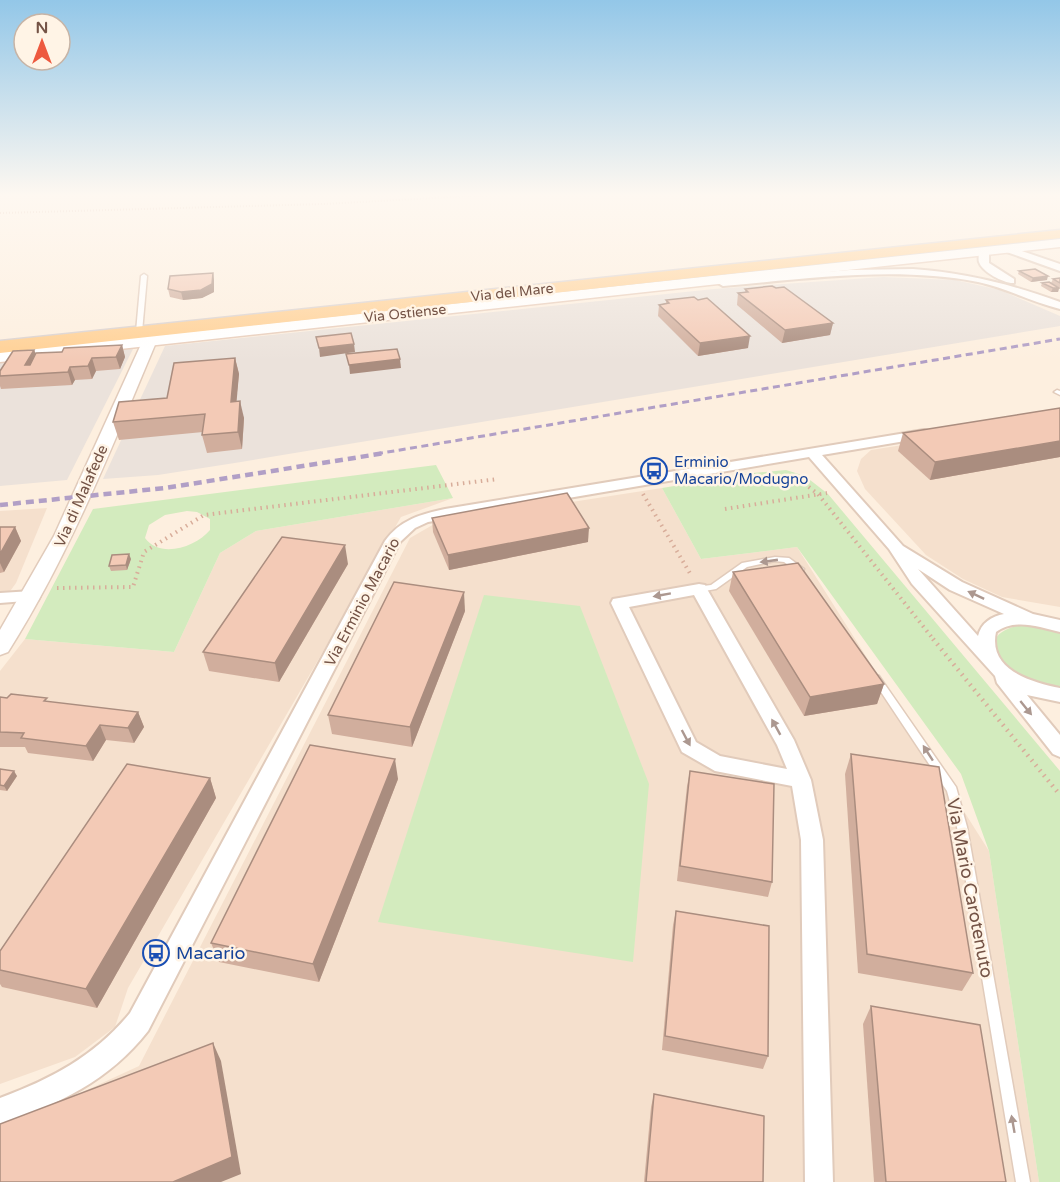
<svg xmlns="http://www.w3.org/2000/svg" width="1060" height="1182" font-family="'Varela Round',sans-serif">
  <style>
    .residential { fill: #f5e0cd }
    .industrial { fill: #ebe2db }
    .green { fill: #d3ebbe; fill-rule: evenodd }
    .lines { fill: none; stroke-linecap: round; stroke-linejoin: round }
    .service-casing { stroke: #e1cbbb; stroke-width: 3 }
    .minor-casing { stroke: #e1cbbb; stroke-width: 4 }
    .tertiary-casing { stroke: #e1cbbb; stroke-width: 3 }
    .secondary-casing { stroke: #e8cdbb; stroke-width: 3 }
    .primary-casing { stroke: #dbd2cf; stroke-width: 3 }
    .path-far2 { stroke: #d8ad9a; stroke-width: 2; stroke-dasharray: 1 2; stroke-linecap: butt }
    .path-far1 { stroke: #d8ad9a; stroke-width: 4; stroke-dasharray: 1.5 4.5; stroke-linecap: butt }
    .path { stroke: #d8ad9a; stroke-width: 4.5; stroke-dasharray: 1.5 5; stroke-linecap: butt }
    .service { fill: #fff; fill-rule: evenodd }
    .minor { fill: #fff; fill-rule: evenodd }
    .tertiary { fill: #fff; fill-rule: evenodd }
    .secondary { fill: #fff; fill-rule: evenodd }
    .primary { fill: #ffd094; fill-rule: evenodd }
    .rail-far1 { stroke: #b19fc6; stroke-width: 3; stroke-dasharray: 7 4.5; stroke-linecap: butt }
    .rail { stroke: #b19fc6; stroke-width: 4.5; stroke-dasharray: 8 5; stroke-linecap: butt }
    .wall { fill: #d1ae9d }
    .shaded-wall { fill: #aa8d7f }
    .building { fill: #f3cab6; stroke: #aa8d7f; stroke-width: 1.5 }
    .oneway { fill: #ac9890 }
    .labels { text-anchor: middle; stroke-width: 5; stroke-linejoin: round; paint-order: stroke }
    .far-street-label { font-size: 14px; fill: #745346; stroke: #fff4e6 }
    .transit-label { font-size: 15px; fill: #164399; stroke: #fff4e6; text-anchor: start }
    .street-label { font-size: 15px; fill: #745346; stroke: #fff4e6 }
    .near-street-label { font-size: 18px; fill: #745346; stroke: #fff4e6 }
    .near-transit-label { font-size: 18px; fill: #164399; stroke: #fff4e6; text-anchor: start }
  </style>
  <rect width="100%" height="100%" fill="#fdefdf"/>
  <g class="residential">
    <polygon points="1060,420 1060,607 1002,597 963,579 926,555 865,489 857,471 861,459 871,450"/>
    <polygon points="662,488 701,559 797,547 989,851 1039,1182 0,1182 0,1130 139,1066 410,538 436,523"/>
    <polygon points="453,498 401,517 128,988 115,1027 75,1057 0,1084 0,671 25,639 174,652 220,553 256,531"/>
    <polygon points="47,508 16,583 0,605 0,511"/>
  </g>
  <g class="industrial">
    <polygon points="883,277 955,280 1000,290 1060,316 1060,326 241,462 158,475 103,479 165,346 714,289"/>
    <polygon points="134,347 67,480 0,486 0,362"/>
  </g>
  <g class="green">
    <path d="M436 465 453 498 256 531 220 553 174 652 25 639 93 509ZM187 511 197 512 210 519V530C196 547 160 559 145 538L149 525 165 515Z"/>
    <polygon points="786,470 805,476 828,494 1060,771 1060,1182 1039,1182 989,851 961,774 797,547 701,559 662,488 753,473"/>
    <polygon points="484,595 580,606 649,784 633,962 378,922"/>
    <path d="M1016 626H1032L1060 633V690C1050 688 1037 687 1028 682 1002 669 973 638 1016 626Z"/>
  </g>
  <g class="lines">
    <defs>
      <g id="service">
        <polygon points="144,274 147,276 142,332 139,334 136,332 141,276"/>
        <polygon points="1057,390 1060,391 1060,395 1054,392"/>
        <polygon points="775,557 789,558 804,569 803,571 797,571 784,562 775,561 747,567 716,589 699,592 695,589 696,587 711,585 742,563"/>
        <polygon points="876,675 879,676 956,787 967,827 1030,1182 1016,1182 957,827 947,791 873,680 871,678 873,676"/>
      </g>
      <g id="minor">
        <polygon points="1007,246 1060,264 1060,271 1004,251 1002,249"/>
        <path d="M984 249 989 252V263L1014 279V283C1005 284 982 272 979 262 978 260 979 255 979 252Z"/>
        <path d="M913 269C967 273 1010 284 1060 302V309C1032 302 1006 288 978 282 894 266 807 279 723 286L718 283 723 280 850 270Z"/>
        <path d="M924 430 929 431 931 434 929 437 822 455 903 546 962 582 1033 614 1060 620V632C1038 627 1016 618 996 632 988 670 1031 682 1060 688V702L1027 695 1060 735V757L1053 754 997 683 995 676 912 584 889 549 809 457 428 522 415 528 400 542 148 1031C108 1082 59 1103 0 1126V1098C51 1079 95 1056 130 1013L385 541C400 520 421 514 445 509ZM918 569 950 590 1004 614C992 616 981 623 978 636Z"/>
        <path d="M699 584 705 585 707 589 794 740 811 780 823 840 833 1182H805L801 840 792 786 715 771 682 752 611 603 613 599 619 598ZM694 595 777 745 787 769 720 756 696 742 629 607Z"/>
        <polygon points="32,591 38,592 40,596 38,600 0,603 0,593"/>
      </g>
      <path id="tertiary" d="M150 336 157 340C112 447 70 554 8 652L0 655V630L54 536 143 340Z"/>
      <polygon id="secondary" points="1060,239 1060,247 0,362 0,352"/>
      <polygon id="primary" points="1060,230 1060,238 0,353 0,341"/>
    </defs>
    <use href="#service" class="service-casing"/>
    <use href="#minor" class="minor-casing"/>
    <use href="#tertiary" class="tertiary-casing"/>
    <use href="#secondary" class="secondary-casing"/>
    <use href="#primary" class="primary-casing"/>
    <polyline class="path-far2" points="0,213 323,204 490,195"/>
    <g class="path-far1">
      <polyline points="769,477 801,481 818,494 934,640"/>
      <polyline points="643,494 691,575"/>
      <polyline points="725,509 827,493"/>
      <polyline points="57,588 133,587 144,552 204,515 498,479"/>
    </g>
    <polyline class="path" points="933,639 1060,795"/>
    <use href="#service" class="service"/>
    <use href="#minor" class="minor"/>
    <use href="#tertiary" class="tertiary"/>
    <use href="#secondary" class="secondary"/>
    <use href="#primary" class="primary"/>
    <polyline class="rail-far1" points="376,454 1060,339"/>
    <polyline class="rail" points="0,505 165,488 385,453"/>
  </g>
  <g class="wall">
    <polygon points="1019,271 1047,280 1031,282 1018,274"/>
    <polygon points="213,273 214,280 214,292 202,298 183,300 170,297 168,289"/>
    <polygon points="1060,278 1060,288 1051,283 1053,279"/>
    <polygon points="1042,283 1059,288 1058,292 1051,292 1041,286"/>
    <polygon points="745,289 833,323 830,335 782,343 737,305 738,293 745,292"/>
    <polygon points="666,300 748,348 698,356 658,316 659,305 666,303"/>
    <polygon points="122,345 125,357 120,369 96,371 92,379 75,380 72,385 1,389 0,386 0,371 34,350 36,354"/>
    <polygon points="235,358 239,374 236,401 244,418 242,449 207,453 202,435 203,432 119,440 113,422 167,398"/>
    <polygon points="1060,408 1060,457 930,480 898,451 903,433"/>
    <polygon points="432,518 588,542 449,570 433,532"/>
    <polygon points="0,527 15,527 21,541 4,572 0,573"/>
    <polygon points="131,559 127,570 111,571 109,566"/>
    <polygon points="348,564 279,682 209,671 203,652"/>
    <polygon points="733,572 884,684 877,704 804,716 729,591"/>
    <polygon points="465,611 412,747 332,734 328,715"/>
    <polygon points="0,697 138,712 144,727 134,743 106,740 93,761 28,753 25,747 0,747"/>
    <polygon points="851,754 973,973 962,991 858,973 845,774"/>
    <polygon points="0,769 17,776 7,791 0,790"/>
    <polygon points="690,771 772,882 768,897 677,881 687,786"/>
    <polygon points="210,778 216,798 97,1008 2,987 0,984 0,951"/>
    <polygon points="398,779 319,982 219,962 211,943"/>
    <polygon points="676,911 768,1056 763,1069 662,1050 673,925"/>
    <polygon points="871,1006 1006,1182 874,1182 863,1024"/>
    <polygon points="654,1094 763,1182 644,1182 651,1107"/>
  </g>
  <g class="shaded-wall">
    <polygon points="213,273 214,280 214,292 202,298 183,300 181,292"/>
    <polygon points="1048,276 1047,280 1031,282 1033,278"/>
    <polygon points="1053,288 1059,288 1058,292 1051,292"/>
    <polygon points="833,323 830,335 782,343 785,330"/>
    <polygon points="750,336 748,348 698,356 700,343"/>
    <polygon points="354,344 355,352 320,357 319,348"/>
    <polygon points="122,345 125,357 120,369 116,357"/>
    <polygon points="34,350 39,362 32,374 25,365"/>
    <polygon points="92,358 96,371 92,379 88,366"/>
    <polygon points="235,358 239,374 235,419 231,402"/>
    <polygon points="400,359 401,368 350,374 349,365"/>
    <polygon points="70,367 75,380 72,385 68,372"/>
    <polygon points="240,401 244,418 242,449 238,432"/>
    <polygon points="1060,441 1060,457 930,480 935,462"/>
    <polygon points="15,527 21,541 4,572 0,563 0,554"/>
    <polygon points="589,528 588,542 449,570 448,555"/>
    <polygon points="345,545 348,564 279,682 275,663"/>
    <polygon points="129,554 131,559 127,570 126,565"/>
    <polygon points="464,592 465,611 412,747 410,727"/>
    <polygon points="884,684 877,704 804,716 810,697"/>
    <polygon points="138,712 144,727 134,743 128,728"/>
    <polygon points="100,725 106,740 93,761 86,746"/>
    <polygon points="395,759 398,779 319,982 313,964"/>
    <polygon points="14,771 17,776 7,791 4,786"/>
    <polygon points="210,778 216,798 97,1008 86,989"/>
    <polygon points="213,1043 221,1061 241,1174 221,1182 173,1182"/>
  </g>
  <g class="building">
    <polygon points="1035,269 1048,276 1033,278 1019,271"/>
    <polygon points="213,273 212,284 201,290 181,292 168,289 170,276"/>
    <polygon points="1060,278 1060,283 1053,279"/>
    <polygon points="1049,282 1059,288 1053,288 1042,283"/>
    <polygon points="772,286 776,288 784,287 833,323 785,330 738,293 748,292 745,289"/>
    <polygon points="694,297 698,300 707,298 750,336 700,343 659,305 669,303 666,300"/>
    <polygon points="351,333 354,344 319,348 316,337"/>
    <polygon points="122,345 116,357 92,358 88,366 70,367 68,372 0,376 0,371 13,351 34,350 25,365 30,365 36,353 62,352 64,348"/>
    <polygon points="397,349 400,359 349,365 346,354"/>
    <polygon points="235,358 231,402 240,401 238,432 202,435 205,414 113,422 119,402 167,398 174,363"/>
    <polygon points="1060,408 1060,441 935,462 903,433"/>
    <polygon points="567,493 589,528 448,555 432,518"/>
    <polygon points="0,527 15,527 0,554"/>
    <polygon points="282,537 345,545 275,663 203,652"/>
    <polygon points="129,554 126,565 109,566 112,555"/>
    <polygon points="798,563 884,684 810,697 733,572"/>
    <polygon points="394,582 464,592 410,727 328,715"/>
    <polygon points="11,694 47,698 44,701 138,712 128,728 100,725 86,746 21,738 24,733 0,732 0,697 7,698"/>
    <polygon points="310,745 395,759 313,964 211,943"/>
    <polygon points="851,754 939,767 973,973 867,954"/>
    <polygon points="127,764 210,778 86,989 0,970 0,951"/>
    <polygon points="0,769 14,771 4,786 0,785"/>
    <polygon points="690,771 774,784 772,882 680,866"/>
    <polygon points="676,911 769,926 768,1056 665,1036"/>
    <polygon points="871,1006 980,1025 1006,1182 886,1182"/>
    <polygon points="213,1043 232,1157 173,1182 0,1182 0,1124"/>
    <polygon points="654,1094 764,1116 763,1182 646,1182"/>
  </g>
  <defs><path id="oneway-solid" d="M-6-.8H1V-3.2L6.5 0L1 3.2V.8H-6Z" transform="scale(1.5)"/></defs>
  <g class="oneway">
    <use href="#oneway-solid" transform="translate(769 561) rotate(172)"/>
    <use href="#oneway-solid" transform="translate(662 595) rotate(170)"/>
    <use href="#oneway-solid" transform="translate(976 595) rotate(-155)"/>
    <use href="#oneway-solid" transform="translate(1026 708) rotate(51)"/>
    <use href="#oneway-solid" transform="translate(776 727) rotate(-119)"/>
    <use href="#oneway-solid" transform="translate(686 738) rotate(62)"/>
    <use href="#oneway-solid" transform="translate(928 753) rotate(-123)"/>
    <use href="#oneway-solid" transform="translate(1013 1124) rotate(-100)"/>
  </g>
  <linearGradient id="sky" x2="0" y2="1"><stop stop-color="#93c7e8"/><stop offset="0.54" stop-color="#fef8f1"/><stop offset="1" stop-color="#fef8f1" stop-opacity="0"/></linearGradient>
  <rect width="1060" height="361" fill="url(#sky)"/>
  <defs>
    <symbol id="bus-ring" viewBox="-11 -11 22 22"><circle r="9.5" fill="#fff4e6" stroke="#1a4fb4" stroke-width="1.5"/><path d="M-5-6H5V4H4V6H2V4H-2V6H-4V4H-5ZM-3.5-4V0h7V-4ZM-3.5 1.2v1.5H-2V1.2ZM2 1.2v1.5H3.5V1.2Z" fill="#1a4fb4"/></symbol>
  </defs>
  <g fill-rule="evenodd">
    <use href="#bus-ring" x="639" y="456" width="30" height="30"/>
    <use href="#bus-ring" x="141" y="938" width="30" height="30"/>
  </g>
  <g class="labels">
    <g class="far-street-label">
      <text transform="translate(512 292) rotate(-6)" y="5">Via del Mare</text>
      <text transform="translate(405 313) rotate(-6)" y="5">Via Ostiense</text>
    </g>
    <g class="transit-label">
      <text x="674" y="467">Erminio<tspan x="674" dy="17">Macario/Modugno</tspan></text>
    </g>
    <g class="street-label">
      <text transform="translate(81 496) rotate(-66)" y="5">Via di Malafede</text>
      <text transform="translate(362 602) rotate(-62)" y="5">Via Erminio Macario</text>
    </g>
    <g class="near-street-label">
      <text transform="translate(970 888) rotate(79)" y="6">Via Mario Carotenuto</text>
    </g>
    <g class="near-transit-label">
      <text x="176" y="959">Macario</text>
    </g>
  </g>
  <g transform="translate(42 42)"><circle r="28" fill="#fff4e6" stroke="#c7b4a6" stroke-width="1.5"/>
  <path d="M0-4.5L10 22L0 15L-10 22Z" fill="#ed593f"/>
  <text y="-9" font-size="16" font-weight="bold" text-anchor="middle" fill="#745346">N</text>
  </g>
</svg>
